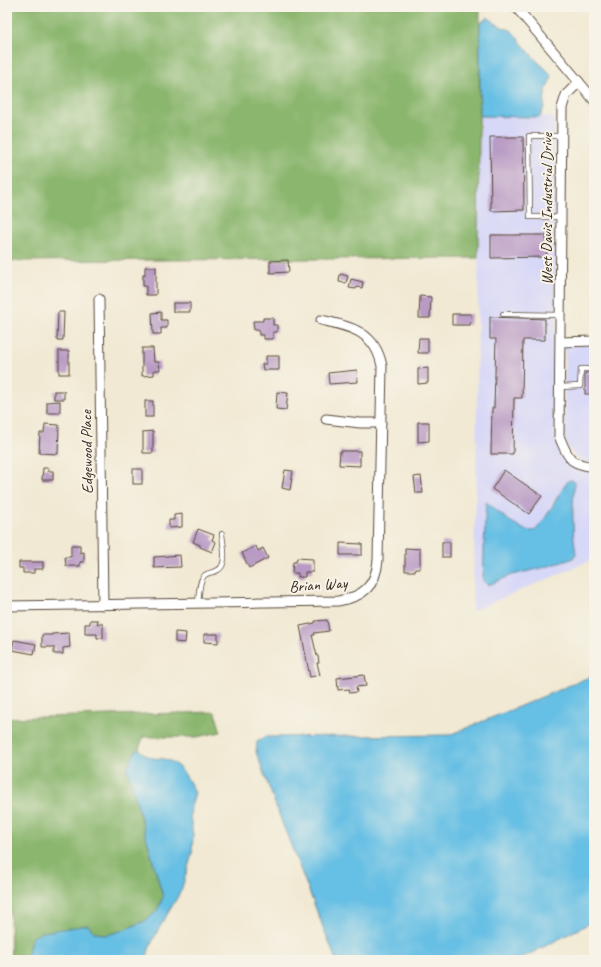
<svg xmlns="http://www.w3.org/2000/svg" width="601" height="967" font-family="Caveat,sans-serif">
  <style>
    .built { fill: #d7d7f8; fill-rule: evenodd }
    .forest { fill: #8ab66d; stroke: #627046 }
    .water { fill: #66bfe4; stroke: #507481 }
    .building { fill: #b89ac4 }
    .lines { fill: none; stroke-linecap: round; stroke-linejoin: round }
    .service-casing { stroke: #564739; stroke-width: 6 }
    .minor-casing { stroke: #564739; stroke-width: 11 }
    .service { stroke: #fff; stroke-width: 4.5 }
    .minor { stroke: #fff; stroke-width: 9 }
    .labels { text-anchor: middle; stroke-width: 4; stroke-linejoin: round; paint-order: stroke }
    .street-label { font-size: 16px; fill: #3b2a1e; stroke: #f7f3e8 }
  </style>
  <rect width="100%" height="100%" fill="#f7f3e8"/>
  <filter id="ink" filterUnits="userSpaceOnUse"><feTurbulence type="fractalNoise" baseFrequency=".025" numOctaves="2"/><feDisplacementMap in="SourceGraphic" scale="8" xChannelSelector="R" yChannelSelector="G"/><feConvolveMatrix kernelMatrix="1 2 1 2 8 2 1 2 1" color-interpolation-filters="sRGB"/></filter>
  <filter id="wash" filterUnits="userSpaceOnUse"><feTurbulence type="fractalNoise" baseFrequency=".012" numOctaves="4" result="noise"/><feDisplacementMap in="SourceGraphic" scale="16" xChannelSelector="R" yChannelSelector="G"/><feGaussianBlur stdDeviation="0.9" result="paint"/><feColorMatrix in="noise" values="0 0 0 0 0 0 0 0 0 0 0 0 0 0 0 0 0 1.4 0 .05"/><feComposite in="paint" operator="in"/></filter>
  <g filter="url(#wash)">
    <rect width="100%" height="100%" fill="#f1e9d3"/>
    <g class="built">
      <path d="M480 116 550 117 555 121 556 342 555 436 559 448 568 462 584 470 594 471V559L472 611 476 491ZM574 482 573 513V535L576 554 572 559 542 568 512 575 488 585 487 503 508 520 525 530 535 531 542 523 563 487Z"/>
      <polygon points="565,345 594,345 594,463 587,463 575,457 567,446 564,435"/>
    </g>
    <g class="forest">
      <polygon points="7,7 480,7 478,258 7,261"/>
      <polygon points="215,712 221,732 196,737 143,737 139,749 135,752 127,768 163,897 157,911 145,921 121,931 106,935 94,932 26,959 26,960 11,960 7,769 7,718"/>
    </g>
    <g class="water">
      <polygon points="487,18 489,18 495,23 504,28 511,30 523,45 537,61 547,70 552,77 547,87 545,94 544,107 540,117 480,116 480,23"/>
      <path d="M571 480 575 482C572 506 572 530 576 554L572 559 542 568 512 575 488 585 483 581 485 519 486 502 508 520 525 530 535 531C549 516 556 497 568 481Z"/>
      <polygon points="594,675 594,921 518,960 336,960 283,825 256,752 257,742 265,737 449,735 518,707"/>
      <path d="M139 749C142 752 145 755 149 757 154 759 159 758 164 759 181 763 188 779 195 793L191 806 190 816 193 835 192 854 181 891 158 930 150 946 146 960H26L32 937 43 932 88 925 94 932 106 935 121 931 145 921 157 911 163 897 127 768 135 752Z"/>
    </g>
    <g id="blocks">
      <g class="building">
        <polygon points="490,137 523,137 524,210 491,211"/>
        <polygon points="491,235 546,235 547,257 491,258"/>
        <polygon points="288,260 289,272 270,273 270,261"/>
        <polygon points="145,267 156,267 156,295 146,295 146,286 143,286 143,275 145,275"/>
        <polygon points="340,274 348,276 346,283 339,282"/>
        <polygon points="351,279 363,282 362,288 357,287 356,289 349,288"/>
        <polygon points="420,296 431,297 430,318 419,318"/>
        <rect x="173" y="303" width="17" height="9"/>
        <polygon points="58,312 64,312 63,340 57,340"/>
        <polygon points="161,312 161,320 167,320 167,328 161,328 161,334 153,334 152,313"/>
        <polygon points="452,314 471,314 470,325 452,325"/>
        <polygon points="490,317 545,319 545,340 523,340 522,398 514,398 513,454 491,454 492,408 494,408 496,339 490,339"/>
        <polygon points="263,318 273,318 273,325 277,325 277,332 273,332 273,339 264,339 264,335 259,335 259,330 254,330 253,321 263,321"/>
        <polygon points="419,338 428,338 428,353 418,353"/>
        <polygon points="142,348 153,348 154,362 159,362 160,370 154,370 154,375 142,376"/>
        <rect x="59" y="351" width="10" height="23"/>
        <polygon points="266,356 279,356 279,370 263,370 262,364 266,364"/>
        <polygon points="428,368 428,383 418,384 418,369"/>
        <polygon points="357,370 358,382 329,384 328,373"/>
        <rect x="585" y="373" width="9" height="21"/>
        <rect x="54" y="391" width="10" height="8"/>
        <polygon points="277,392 288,393 286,410 276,409"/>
        <polygon points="60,401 60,413 47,413 47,402"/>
        <rect x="145" y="401" width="8" height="16"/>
        <polygon points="418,422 429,422 429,441 418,442"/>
        <polygon points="45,424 59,425 58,454 39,453 40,433 44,433"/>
        <polygon points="153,431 153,453 143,453 143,432"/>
        <polygon points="340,451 360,451 360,466 339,465"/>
        <polygon points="43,468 49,468 48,471 53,471 53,480 42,480"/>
        <rect x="133" y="469" width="9" height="15"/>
        <polygon points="285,470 293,471 290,490 282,488"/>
        <polygon points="504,470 542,496 529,514 492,489"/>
        <polygon points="421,476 423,493 416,493 414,477"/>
        <polygon points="182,514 182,527 169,528 169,520 174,520 174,515"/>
        <polygon points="198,529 214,535 212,540 216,542 212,552 200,547 200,545 193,542"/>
        <rect x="442" y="542" width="8" height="15"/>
        <polygon points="340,543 362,544 362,555 340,555"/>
        <polygon points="71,545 80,545 80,553 84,552 84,562 80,562 80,566 66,566 65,557 71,557"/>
        <polygon points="256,546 258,551 263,548 268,558 249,568 242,553"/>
        <polygon points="405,548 420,549 420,569 415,569 415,571 405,571"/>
        <polygon points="180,555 181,567 154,568 154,557"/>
        <polygon points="297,558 313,559 313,572 305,572 305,577 298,577 298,573 292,573 293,562 296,562"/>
        <polygon points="19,562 43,562 43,569 34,569 34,573 23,573 23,568 19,568"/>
        <polygon points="90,620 98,620 97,624 103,624 103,638 97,638 97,634 85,634 85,624 90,624"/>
        <polygon points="327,620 329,631 314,633 315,635 312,635 317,656 318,656 319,663 317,663 320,675 310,677 300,626 315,623 315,621"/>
        <polygon points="175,632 186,633 185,643 175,642"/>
        <polygon points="69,633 70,647 63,648 63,654 54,654 54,647 42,647 42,635 52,635 52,634"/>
        <polygon points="204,634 218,634 218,643 204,642"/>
        <polygon points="14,640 36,644 34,654 12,650"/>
        <polygon points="364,675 366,686 356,687 357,692 350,693 349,689 338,690 337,678"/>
      </g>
    </g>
  </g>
  <g filter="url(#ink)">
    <use href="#blocks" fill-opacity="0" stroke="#564739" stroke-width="1"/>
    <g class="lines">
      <defs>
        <g id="service">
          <polyline points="561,217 530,217 529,136 562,136"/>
          <polyline points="503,314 561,315"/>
          <polyline points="560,387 580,386 581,369 594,369"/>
          <path d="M198 603C199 596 199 580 204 576 207 572 214 573 218 570 228 565 223 544 222 534"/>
        </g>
        <g id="minor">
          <polyline points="516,7 594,100"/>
          <path d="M579 82 566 95 562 108 559 436C562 443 566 455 572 460 577 464 587 466 594 467"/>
          <polyline points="99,299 103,605"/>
          <polyline points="561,342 594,341"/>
          <polyline points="326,419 360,423 381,423"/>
          <path d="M7 606 338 601C363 597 376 586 378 560L382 366C375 331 351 327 321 320"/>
        </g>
      </defs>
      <use href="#service" class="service-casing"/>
      <use href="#minor" class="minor-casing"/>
      <use href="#service" class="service"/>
      <use href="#minor" class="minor"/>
    </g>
  </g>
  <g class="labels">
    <g class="street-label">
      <text transform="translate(546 209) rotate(-90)" y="6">West Davis Industrial Drive</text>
      <text transform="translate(86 452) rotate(-91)" y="6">Edgewood Place</text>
      <text transform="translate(318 584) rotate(-4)" y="6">Brian Way</text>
    </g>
  </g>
  <rect width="601" height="967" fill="none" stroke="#f7f3e8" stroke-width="24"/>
</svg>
